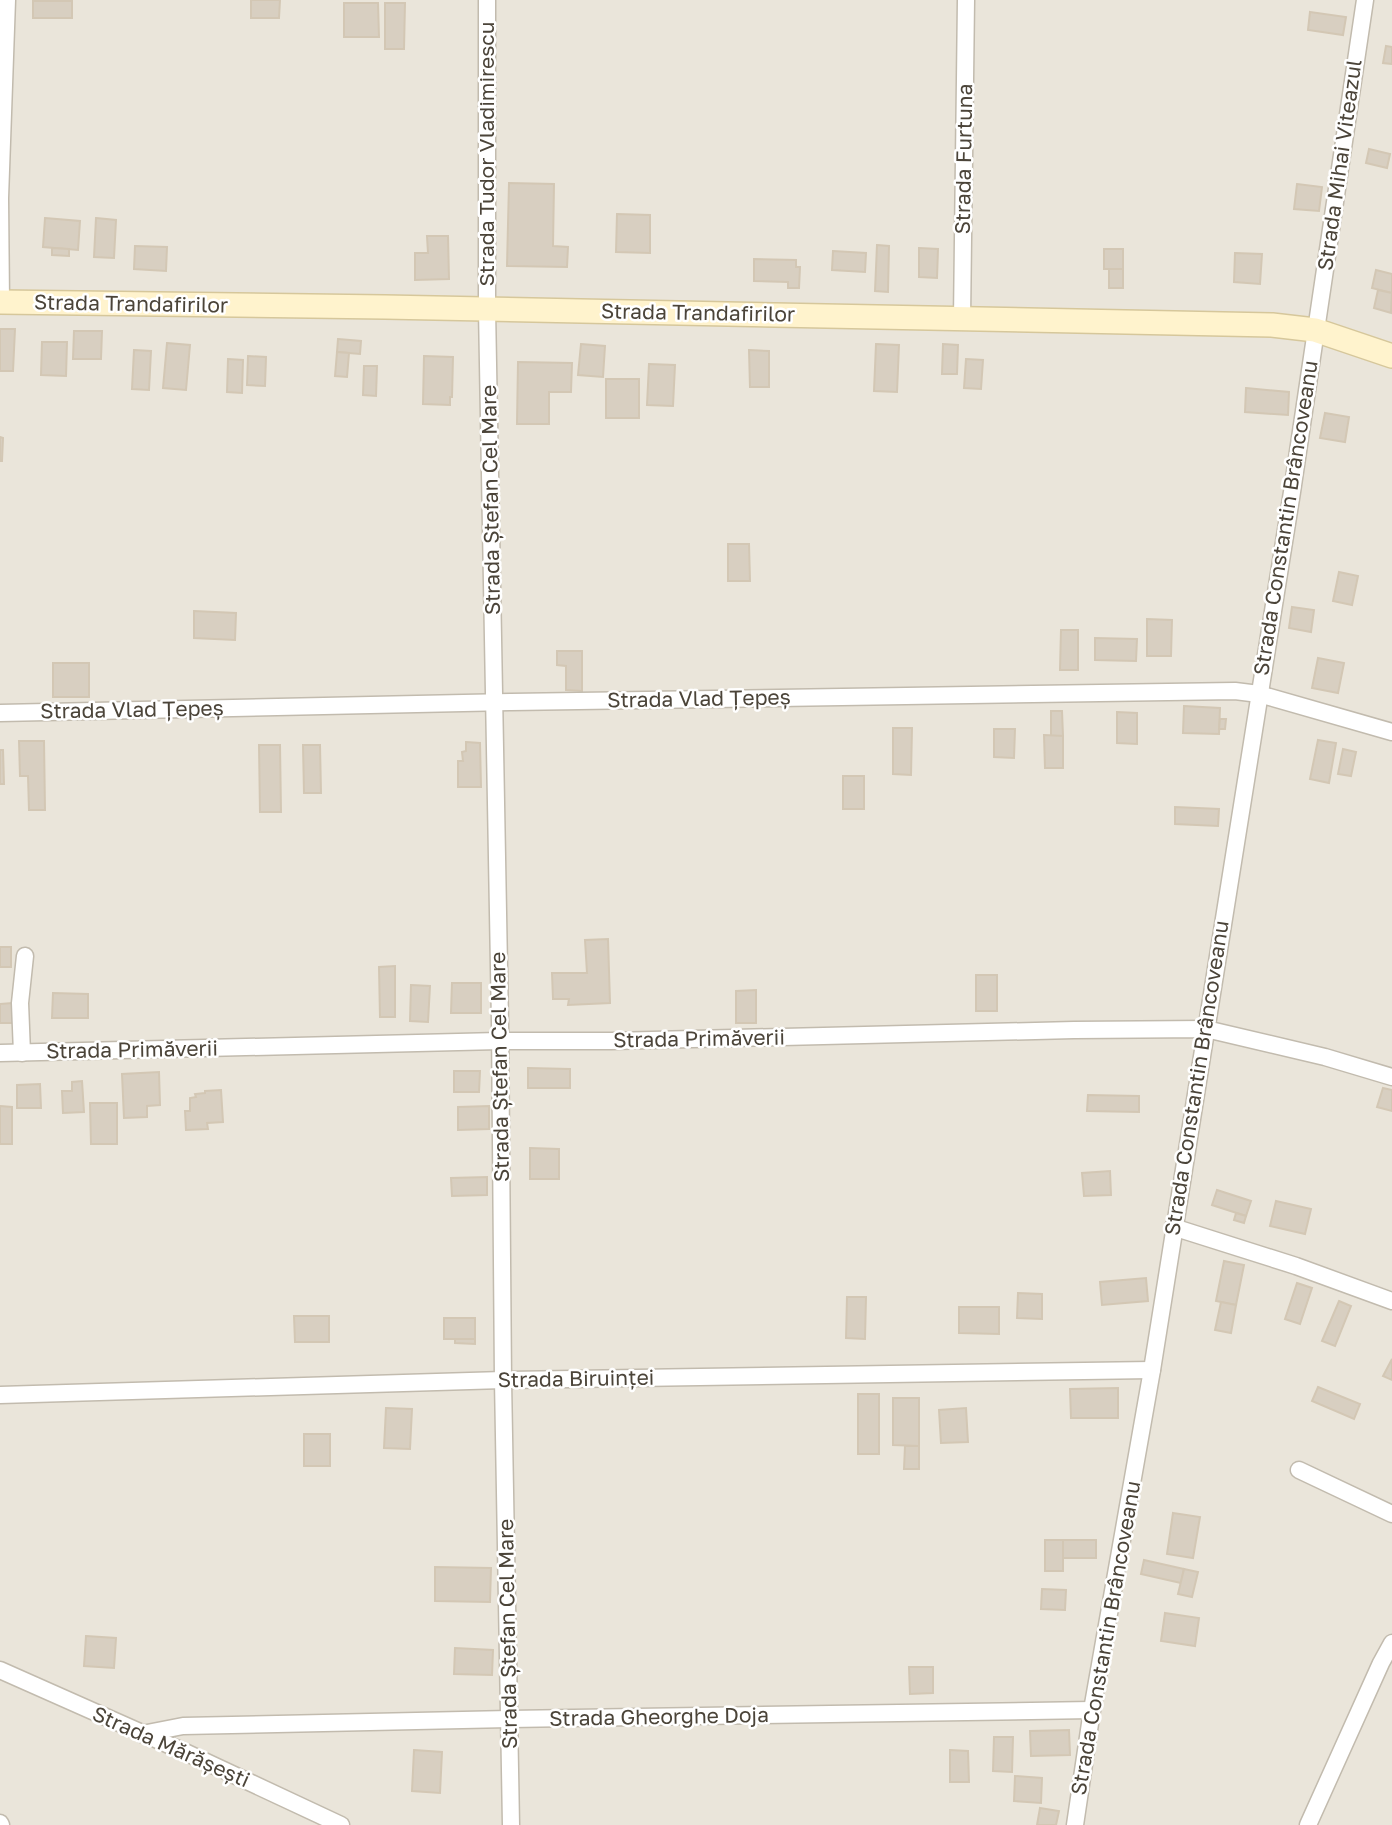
<svg xmlns="http://www.w3.org/2000/svg" width="1392" height="1825" font-family="'Golos Text',sans-serif">
  <style>
    .residential { fill: #eae5da }
    .building { fill: #d8cfc1; stroke: #d3c7b4; stroke-width: 2 }
    .lines { fill: none; stroke-linecap: round; stroke-linejoin: round }
    .street-casing { stroke: #c2bbae; stroke-width: 19 }
    .secondary-casing { stroke: #d6c79b; stroke-width: 26 }
    .street { stroke: #fff; stroke-width: 16 }
    .secondary { stroke: #fff3cd; stroke-width: 23 }
    .labels { text-anchor: middle; stroke-width: 5; stroke-linejoin: round; paint-order: stroke }
    .street-label { font-size: 21px; fill: #4b4439; stroke: #fff }
  </style>
  <rect width="100%" height="100%" fill="#f6f3ec"/>
  <rect class="residential" x="0" y="0" width="1392" height="1825"/>
  <g class="building">
    <polygon points="251,0 280,0 279,18 251,18"/>
    <rect x="33" y="1" width="39" height="17"/>
    <polygon points="344,3 378,3 379,37 344,37"/>
    <polygon points="385,3 405,3 404,49 385,49"/>
    <polygon points="1310,12 1346,17 1343,35 1308,30"/>
    <polygon points="1386,46 1392,47 1392,64 1383,63"/>
    <polygon points="1369,149 1390,154 1387,168 1366,163"/>
    <polygon points="509,183 554,184 553,246 568,247 567,267 507,266"/>
    <polygon points="1297,184 1322,187 1319,211 1294,209"/>
    <polygon points="617,214 650,215 650,253 616,252"/>
    <polygon points="45,218 80,221 78,250 43,247"/>
    <polygon points="96,218 116,220 114,258 94,257"/>
    <polygon points="427,236 448,236 449,279 415,280 415,253 428,253"/>
    <polygon points="877,245 889,246 888,292 875,291"/>
    <polygon points="135,246 167,247 166,271 134,269"/>
    <polygon points="52,248 69,249 69,256 52,255"/>
    <polygon points="919,248 938,249 937,278 919,277"/>
    <rect x="1104" y="249" width="19" height="20"/>
    <polygon points="833,251 866,253 865,272 832,270"/>
    <polygon points="1235,253 1262,254 1260,284 1234,282"/>
    <polygon points="754,259 796,260 796,267 800,267 799,288 788,288 788,282 754,281"/>
    <rect x="1109" y="269" width="14" height="19"/>
    <polygon points="1376,270 1392,274 1392,293 1372,288"/>
    <polygon points="1378,290 1392,293 1391,313 1374,308"/>
    <polygon points="0,329 15,329 13,371 0,371"/>
    <polygon points="74,331 102,331 101,359 73,359"/>
    <polygon points="338,339 361,341 360,354 337,352"/>
    <polygon points="42,342 67,342 66,376 41,375"/>
    <polygon points="167,343 190,345 186,390 163,388"/>
    <polygon points="581,344 605,346 603,377 578,375"/>
    <polygon points="876,344 899,345 897,392 874,391"/>
    <polygon points="943,344 958,345 957,374 942,374"/>
    <polygon points="134,350 151,351 149,390 132,389"/>
    <polygon points="749,350 769,351 769,387 750,387"/>
    <polygon points="337,352 349,353 347,377 335,376"/>
    <polygon points="248,356 266,357 265,386 247,385"/>
    <polygon points="424,356 453,357 452,397 450,397 450,405 423,404"/>
    <polygon points="228,359 243,360 242,393 227,392"/>
    <polygon points="966,359 983,360 981,389 964,388"/>
    <polygon points="518,362 572,363 571,392 549,392 549,424 517,424"/>
    <polygon points="649,364 675,365 673,406 647,405"/>
    <polygon points="364,366 377,366 376,396 363,395"/>
    <rect x="606" y="379" width="33" height="39"/>
    <polygon points="1246,388 1289,392 1288,415 1245,412"/>
    <polygon points="1325,413 1349,417 1345,442 1320,438"/>
    <polygon points="0,437 3,438 2,461 0,461"/>
    <polygon points="728,544 749,544 750,581 728,581"/>
    <polygon points="1339,572 1358,576 1352,605 1333,601"/>
    <polygon points="1292,607 1314,610 1311,632 1289,628"/>
    <polygon points="194,611 236,613 235,640 194,638"/>
    <polygon points="1147,619 1172,620 1171,656 1147,656"/>
    <polygon points="1061,630 1078,630 1078,670 1060,670"/>
    <polygon points="1095,638 1137,639 1136,661 1095,660"/>
    <polygon points="557,651 582,651 582,691 566,690 566,666 557,665"/>
    <polygon points="1318,658 1344,663 1338,693 1312,688"/>
    <rect x="53" y="663" width="36" height="34"/>
    <polygon points="1184,706 1220,708 1219,734 1183,733"/>
    <polygon points="1051,711 1062,711 1063,736 1051,736"/>
    <polygon points="1117,712 1137,713 1137,744 1117,743"/>
    <polygon points="1220,719 1226,719 1225,729 1219,729"/>
    <polygon points="893,728 912,728 911,775 893,774"/>
    <polygon points="994,729 1015,729 1014,758 994,757"/>
    <polygon points="1044,735 1063,736 1063,768 1045,768"/>
    <polygon points="1318,740 1336,743 1329,783 1310,779"/>
    <polygon points="19,741 44,741 45,810 29,810 28,776 20,776"/>
    <polygon points="466,742 480,743 481,787 458,787 458,761 463,761 462,752 466,751"/>
    <polygon points="259,745 280,745 281,812 260,812"/>
    <polygon points="303,745 320,745 321,793 304,793"/>
    <polygon points="1343,749 1356,752 1351,776 1338,774"/>
    <polygon points="0,750 3,750 4,784 0,784"/>
    <rect x="843" y="776" width="21" height="33"/>
    <polygon points="1175,807 1219,809 1218,826 1175,824"/>
    <polygon points="608,939 610,1003 568,1005 569,999 553,999 552,973 587,973 585,940"/>
    <rect x="0" y="947" width="11" height="20"/>
    <polygon points="395,966 395,1017 380,1017 379,967"/>
    <rect x="976" y="975" width="21" height="36"/>
    <polygon points="452,983 481,983 481,1013 451,1013"/>
    <polygon points="411,985 430,986 428,1022 410,1021"/>
    <polygon points="756,990 756,1023 736,1023 736,991"/>
    <polygon points="53,993 88,994 88,1018 52,1018"/>
    <polygon points="12,1003 13,1023 0,1023 0,1004"/>
    <polygon points="528,1068 570,1069 570,1088 528,1088"/>
    <polygon points="454,1071 480,1071 479,1092 454,1092"/>
    <polygon points="159,1072 160,1105 147,1106 147,1117 124,1118 122,1074"/>
    <polygon points="82,1081 84,1112 63,1113 62,1091 72,1091 72,1082"/>
    <polygon points="40,1084 41,1108 17,1108 17,1085"/>
    <polygon points="1383,1088 1392,1090 1392,1111 1377,1107"/>
    <polygon points="221,1090 223,1122 207,1123 208,1129 186,1130 185,1111 190,1111 190,1098 196,1097 195,1094 205,1093 205,1091"/>
    <polygon points="1088,1095 1139,1096 1139,1112 1087,1111"/>
    <polygon points="90,1103 117,1103 117,1144 91,1144"/>
    <polygon points="0,1106 12,1107 12,1144 0,1144"/>
    <polygon points="489,1106 489,1129 458,1130 458,1107"/>
    <polygon points="530,1148 559,1149 559,1179 530,1179"/>
    <polygon points="1110,1171 1111,1195 1084,1196 1082,1173"/>
    <polygon points="487,1177 487,1195 452,1196 451,1178"/>
    <polygon points="1217,1190 1251,1201 1246,1216 1212,1205"/>
    <polygon points="1276,1201 1311,1209 1305,1234 1270,1226"/>
    <polygon points="1236,1213 1246,1216 1244,1223 1234,1220"/>
    <polygon points="1224,1261 1244,1265 1236,1305 1216,1301"/>
    <polygon points="1146,1278 1148,1301 1102,1305 1100,1282"/>
    <polygon points="1297,1283 1312,1288 1300,1324 1285,1319"/>
    <polygon points="1018,1293 1042,1294 1042,1319 1017,1318"/>
    <polygon points="847,1297 866,1297 865,1339 846,1338"/>
    <polygon points="1339,1301 1351,1306 1335,1346 1322,1341"/>
    <polygon points="1221,1302 1236,1305 1231,1333 1215,1330"/>
    <polygon points="959,1307 999,1307 999,1334 959,1333"/>
    <polygon points="294,1316 329,1316 329,1342 295,1342"/>
    <rect x="444" y="1318" width="31" height="21"/>
    <polygon points="455,1339 475,1339 475,1344 455,1343"/>
    <polygon points="1392,1359 1392,1380 1383,1376"/>
    <polygon points="1318,1387 1360,1404 1354,1419 1312,1401"/>
    <polygon points="1118,1388 1118,1418 1071,1418 1070,1389"/>
    <rect x="858" y="1394" width="21" height="60"/>
    <polygon points="893,1398 919,1398 919,1446 893,1445"/>
    <polygon points="386,1408 412,1409 410,1449 384,1448"/>
    <polygon points="966,1408 968,1442 941,1443 939,1410"/>
    <rect x="304" y="1434" width="26" height="32"/>
    <polygon points="905,1446 919,1446 919,1469 904,1469"/>
    <polygon points="1173,1513 1200,1517 1193,1558 1167,1554"/>
    <rect x="1045" y="1540" width="18" height="31"/>
    <rect x="1063" y="1540" width="33" height="18"/>
    <polygon points="1144,1560 1184,1569 1181,1583 1141,1574"/>
    <polygon points="435,1567 491,1568 490,1602 435,1601"/>
    <polygon points="1184,1569 1198,1572 1192,1597 1178,1594"/>
    <polygon points="1042,1589 1066,1590 1065,1610 1041,1609"/>
    <polygon points="1165,1613 1199,1618 1195,1646 1161,1641"/>
    <polygon points="86,1636 116,1638 114,1668 84,1666"/>
    <polygon points="455,1648 493,1650 492,1675 454,1674"/>
    <polygon points="909,1667 933,1667 933,1693 910,1694"/>
    <polygon points="1069,1730 1070,1755 1031,1756 1030,1731"/>
    <polygon points="994,1737 1013,1737 1012,1772 993,1771"/>
    <polygon points="414,1750 442,1752 440,1793 412,1791"/>
    <polygon points="950,1750 968,1751 969,1782 950,1782"/>
    <polygon points="1015,1776 1042,1778 1041,1803 1014,1801"/>
    <polygon points="1040,1808 1059,1811 1056,1825 1037,1825"/>
  </g>
  <g class="lines">
    <defs>
      <g id="street">
        <polyline points="487,0 487,309 500,1022 503,1380 511,1825"/>
        <polyline points="1,302 0,198 7,0"/>
        <polyline points="962,319 966,0"/>
        <polyline points="0,713 511,702 1235,691 1259,694 1392,732"/>
        <polyline points="0,1053 499,1041 611,1041 1074,1030 1206,1029 1325,1057 1392,1077"/>
        <polyline points="22,1053 20,1003 25,956"/>
        <polyline points="1173,1227 1296,1266 1392,1301"/>
        <polyline points="0,1395 503,1380 1152,1370"/>
        <polyline points="1299,1470 1392,1514"/>
        <polyline points="0,1670 187,1753 341,1825"/>
        <polyline points="142,1734 183,1726 509,1719 1092,1710"/>
        <polyline points="0,1823 1,1825"/>
        <polyline points="1075,1825 1092,1710 1152,1370 1292,492 1365,0"/>
        <polyline points="1308,1825 1381,1663 1392,1643"/>
      </g>
      <polyline id="secondary" points="0,302 385,307 1272,325 1315,330 1392,356"/>
    </defs>
    <use href="#street" class="street-casing"/>
    <use href="#secondary" class="secondary-casing"/>
    <use href="#street" class="street"/>
    <use href="#secondary" class="secondary"/>
  </g>
  <g class="labels">
    <g class="street-label">
      <text transform="translate(487 154) rotate(-90)" y="7">Strada Tudor Vladimirescu</text>
      <text transform="translate(964 159) rotate(-89)" y="7">Strada Furtuna</text>
      <text transform="translate(1340 165) rotate(-82)" y="7">Strada Mihai Viteazul</text>
      <text transform="translate(131 304) rotate(1)" y="7">Strada Trandafirilor</text>
      <text transform="translate(698 313) rotate(1)" y="7">Strada Trandafirilor</text>
      <text transform="translate(491 500) rotate(-91)" y="7">Strada Ștefan Cel Mare</text>
      <text transform="translate(1286 518) rotate(-81)" y="7">Strada Constantin Brâncoveanu</text>
      <text transform="translate(699 699) rotate(-1)" y="7">Strada Vlad Țepeș</text>
      <text transform="translate(132 710) rotate(-1)" y="7">Strada Vlad Țepeș</text>
      <text transform="translate(699 1039) rotate(-1)" y="7">Strada Primăverii</text>
      <text transform="translate(132 1050) rotate(-1)" y="7">Strada Primăverii</text>
      <text transform="translate(500 1067) rotate(-91)" y="7">Strada Ștefan Cel Mare</text>
      <text transform="translate(1197 1078) rotate(-81)" y="7">Strada Constantin Brâncoveanu</text>
      <text transform="translate(576 1379) rotate(-1)" y="7">Strada Biruinței</text>
      <text transform="translate(508 1634) rotate(-91)" y="7">Strada Ștefan Cel Mare</text>
      <text transform="translate(1106 1638) rotate(-80)" y="7">Strada Constantin Brâncoveanu</text>
      <text transform="translate(659 1717) rotate(-1)" y="7">Strada Gheorghe Doja</text>
      <text transform="translate(171 1747) rotate(24)" y="7">Strada Mărășești</text>
    </g>
  </g>
</svg>
